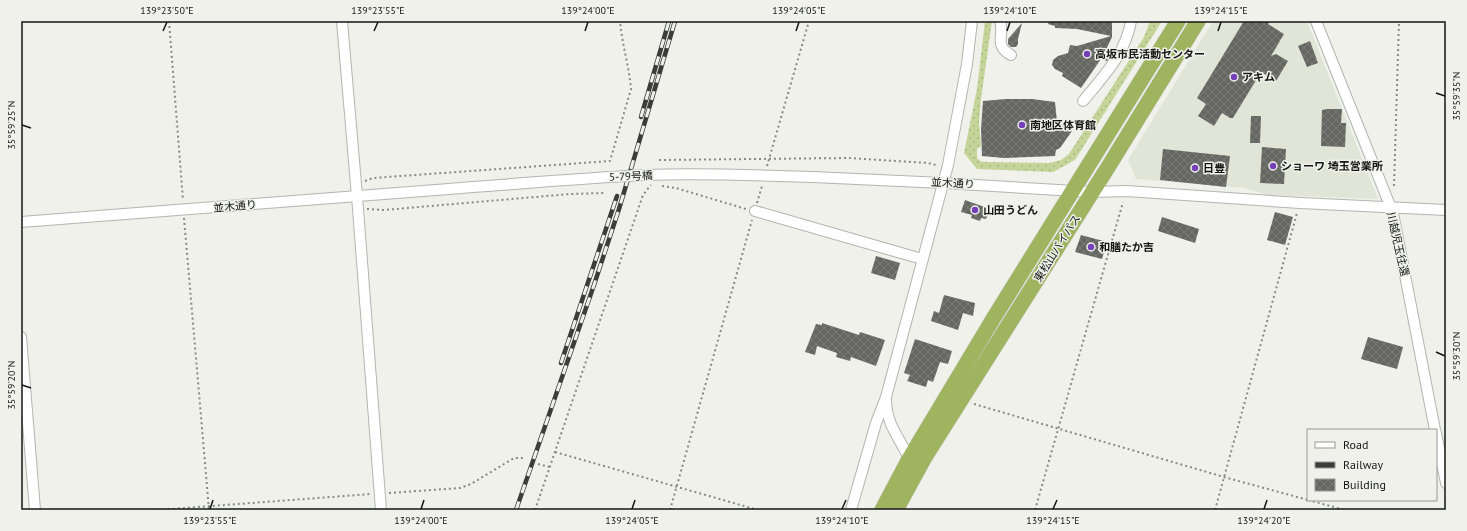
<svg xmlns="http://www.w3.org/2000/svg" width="1467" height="531" font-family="'PT Sans','Noto Sans JP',sans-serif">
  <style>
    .built { fill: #e1e5d8 }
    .grass { fill: url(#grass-dots) }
    .building { fill: url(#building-cross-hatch) }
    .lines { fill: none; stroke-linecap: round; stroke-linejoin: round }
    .minor-casing { stroke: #b3b5af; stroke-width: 12 }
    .highway-casing { stroke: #cccccb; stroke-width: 16 }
    .path { stroke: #878984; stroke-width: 2; stroke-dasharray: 2 3; stroke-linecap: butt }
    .minor { stroke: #fff; stroke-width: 10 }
    .highway { stroke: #9fb45e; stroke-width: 15 }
    .rail-casing { stroke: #3c3d3a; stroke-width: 4.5 }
    .rail { stroke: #eff1ea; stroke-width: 3; stroke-dasharray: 9; stroke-linecap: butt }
    .minor-bridge-casing { stroke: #b3b5af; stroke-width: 12; stroke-linecap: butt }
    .minor-bridge { stroke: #fff; stroke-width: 10 }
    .ticks { fill: none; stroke: #151614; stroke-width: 1.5 }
    .poi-dot { fill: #7540b7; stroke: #eff1ea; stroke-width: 1.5 }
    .labels { text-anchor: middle; stroke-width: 3; stroke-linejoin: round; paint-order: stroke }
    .poi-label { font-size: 11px; font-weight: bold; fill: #151614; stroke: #eff1ea; text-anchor: start }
    .street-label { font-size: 11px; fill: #151614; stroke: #eff1ea }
    .neatline { fill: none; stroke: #151614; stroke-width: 1.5 }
    .ticks-label { font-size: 10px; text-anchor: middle; fill: #151614 }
  </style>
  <defs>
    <pattern id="grass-dots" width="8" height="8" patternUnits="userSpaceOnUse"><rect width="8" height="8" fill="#c5d599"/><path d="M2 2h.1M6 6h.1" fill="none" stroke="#a8b683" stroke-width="1.8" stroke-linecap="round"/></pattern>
    <pattern id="building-cross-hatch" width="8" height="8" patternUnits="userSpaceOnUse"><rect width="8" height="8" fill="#666762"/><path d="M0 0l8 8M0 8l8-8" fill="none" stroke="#7b7c78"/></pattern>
  </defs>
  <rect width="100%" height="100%" fill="#eff1ea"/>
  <polygon class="built" points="1213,21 1307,21 1378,199 1268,195 1245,188 1136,179 1128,160"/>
  <polygon class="grass" points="985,21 992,21 981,99 979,123 981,146 977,149 977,158 980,161 984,162 1049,163 1061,160 1069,154 1144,37 1150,21 1162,21 1075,160 1053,172 977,169 964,153 977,89"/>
  <g class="building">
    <polygon points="1049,21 1112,21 1112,37 1105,52 1110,56 1107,61 1101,59 1081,88 1062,76 1063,73 1055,69 1052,65 1053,60 1058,56 1068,53 1070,45 1077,46 1111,36 1077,29 1055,28 1055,26 1048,24"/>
    <polygon points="1244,21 1270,21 1268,24 1284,34 1271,56 1276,54 1288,61 1276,81 1261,72 1233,118 1230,118 1222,113 1214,126 1198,116 1206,104 1197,98"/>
    <polygon points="1022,23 1018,39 1018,44 1016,47 1011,47 1008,44 1008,39"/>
    <polygon points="1310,41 1318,63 1307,67 1298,46"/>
    <polygon points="1006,99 1032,99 1055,102 1057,122 1072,131 1060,148 1056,150 1055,156 1004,158 982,156 981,129 983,101"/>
    <polygon points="1327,109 1342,109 1341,123 1346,123 1345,147 1321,146 1322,110"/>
    <polygon points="1251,116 1261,116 1260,143 1250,143"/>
    <polygon points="1262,147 1286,149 1284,184 1260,183"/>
    <polygon points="1163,149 1230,156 1226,187 1160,180"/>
    <polygon points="965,200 990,209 986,219 981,218 980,221 971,218 972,215 961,212"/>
    <polygon points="1275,212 1293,217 1285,245 1267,240"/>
    <polygon points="1162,217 1199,229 1195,243 1158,231"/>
    <polygon points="1081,235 1107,242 1102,259 1075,252"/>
    <polygon points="876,256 900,263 895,280 871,273"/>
    <polygon points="944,295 975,303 973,316 963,313 958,330 931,321 934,311 939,313"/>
    <polygon points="822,323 859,335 860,332 885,340 876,366 851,357 850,361 836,357 837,353 817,346 815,355 805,352 816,324 822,325"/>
    <polygon points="1368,337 1403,347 1397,369 1361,359"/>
    <polygon points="915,339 952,351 948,364 940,362 933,382 928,380 926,387 907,381 910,375 904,373"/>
  </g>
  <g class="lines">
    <defs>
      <g id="minor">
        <polyline points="342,21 357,196 381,510"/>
        <path d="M1000 21C1005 36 993 45 1011 55"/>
        <polyline points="1316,21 1393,213 1435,430"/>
        <path d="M1083 101C1103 77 1126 53 1131 21"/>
        <polyline points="813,177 943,183 1092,192 1126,191 1300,203 1446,210"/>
        <polyline points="755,211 922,259"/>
        <polyline points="21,222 449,189"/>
        <polyline points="21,337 35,510"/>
        <path d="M886 401C887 428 902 440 911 463"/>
        <polyline points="1436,433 1446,483"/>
        <polyline points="851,510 876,423 886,397 948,165 967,64 972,21"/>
      </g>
      <g id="highway">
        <polyline points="882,510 909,459 993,319 1178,21"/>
        <polyline points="896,510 925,457 1110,164 1198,21"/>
      </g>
    </defs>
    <use href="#minor" class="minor-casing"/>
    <use href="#highway" class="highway-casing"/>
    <g class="path">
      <polyline points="169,21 183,200"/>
      <polyline points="659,160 849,158 928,163 936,165"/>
      <polyline points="767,166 809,21"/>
      <path d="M365 181 373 178 610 161 631 89C629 66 622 44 620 21"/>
      <polyline points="662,186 676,188 746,209"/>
      <polyline points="1394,186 1399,21"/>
      <polyline points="757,203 762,186"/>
      <polyline points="367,209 384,210 570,194 604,193"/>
      <polyline points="184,218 209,510"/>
      <polyline points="974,404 1224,477 1308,500"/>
      <polyline points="555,452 758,510"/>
      <polyline points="538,464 550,467"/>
      <polyline points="389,493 460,488 471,484 514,458 523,458"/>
      <polyline points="1308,500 1345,510"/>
      <polyline points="158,510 371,494"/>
      <polyline points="535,510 643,195 650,186 651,185"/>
      <polyline points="670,510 752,220"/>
      <polyline points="1035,510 1123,202"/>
      <polyline points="1215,510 1297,213"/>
    </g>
    <use href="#minor" class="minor"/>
    <use href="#highway" class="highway"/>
    <defs>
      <g id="rail">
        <polyline points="641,117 669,21"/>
        <polyline points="561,363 617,196"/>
        <polyline points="516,510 594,285 619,209 675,21"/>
      </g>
    </defs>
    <use href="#rail" class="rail-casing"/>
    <use href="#rail" class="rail"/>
    <defs>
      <path id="minor-bridge" d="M449 189C515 184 581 178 646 175 702 173 758 175 813 177"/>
    </defs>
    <use href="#minor-bridge" class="minor-bridge-casing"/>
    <use href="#minor-bridge" class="minor-bridge"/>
  </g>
  <path class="ticks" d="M163 31 167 22M374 31 378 22M585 31 588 22M796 31 799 22M1007 31 1010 22M1218 31 1221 22M1436 93 1445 96M22 125 31 128M1436 352 1445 356M22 385 31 388M210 509 213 500M421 509 424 500M632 509 635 500M842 509 846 500M1053 509 1057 500M1264 509 1267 500"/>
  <g class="poi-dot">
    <circle cx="1087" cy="54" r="4"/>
    <circle cx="1234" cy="77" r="4"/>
    <circle cx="1022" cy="125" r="4"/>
    <circle cx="1273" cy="166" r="4"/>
    <circle cx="1195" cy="168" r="4"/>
    <circle cx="975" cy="210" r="4"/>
    <circle cx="1091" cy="247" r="4"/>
  </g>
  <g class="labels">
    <g class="poi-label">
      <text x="1095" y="58">高坂市民活動センター</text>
      <text x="1242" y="81">アキム</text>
      <text x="1030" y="129">南地区体育館</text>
      <text x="1281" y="170">ショーワ 埼玉営業所</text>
      <text x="1203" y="172">日豊</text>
      <text x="983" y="214">山田うどん</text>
      <text x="1099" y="251">和膳たか吉</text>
    </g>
    <g class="street-label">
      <text transform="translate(631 176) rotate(-2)" y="4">5-79号橋</text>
      <text transform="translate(953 183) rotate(3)" y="4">並木通り</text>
      <text transform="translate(235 206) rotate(-5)" y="4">並木通り</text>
      <text transform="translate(1398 244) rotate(77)" y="4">川越児玉往還</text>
      <text transform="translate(1057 248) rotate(-58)" y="4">東松山バイパス</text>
    </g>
  </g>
  <rect width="1467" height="531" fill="none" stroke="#eff1ea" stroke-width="44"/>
  <rect x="1307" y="429" width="130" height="72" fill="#eff1ea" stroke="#989994"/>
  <rect x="1315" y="442" width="20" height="6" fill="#ffffff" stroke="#989994"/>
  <text x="1343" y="449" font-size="12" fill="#151614">Road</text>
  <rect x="1315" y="462" width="20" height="6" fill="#3c3d3a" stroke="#989994"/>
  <text x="1343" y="469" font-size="12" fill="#151614">Railway</text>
  <rect x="1315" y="479" width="20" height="12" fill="url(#building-cross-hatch)" stroke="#989994"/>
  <text x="1343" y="489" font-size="12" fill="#151614">Building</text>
  <rect x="22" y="22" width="1423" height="487" class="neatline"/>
  <g class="ticks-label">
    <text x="167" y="14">139°23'50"E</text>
    <text x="378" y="14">139°23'55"E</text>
    <text x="588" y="14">139°24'00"E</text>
    <text x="799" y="14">139°24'05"E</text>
    <text x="1010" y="14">139°24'10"E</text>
    <text x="1221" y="14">139°24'15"E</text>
    <text transform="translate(1456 96) rotate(-90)" y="4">35°59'35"N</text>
    <text transform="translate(11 125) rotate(-90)" y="4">35°59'25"N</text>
    <text transform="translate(1456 356) rotate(-90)" y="4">35°59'30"N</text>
    <text transform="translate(11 385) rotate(-90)" y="4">35°59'20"N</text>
    <text x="210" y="524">139°23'55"E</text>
    <text x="421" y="524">139°24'00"E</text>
    <text x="632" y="524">139°24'05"E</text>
    <text x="842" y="524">139°24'10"E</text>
    <text x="1053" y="524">139°24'15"E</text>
    <text x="1264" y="524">139°24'20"E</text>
  </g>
</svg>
